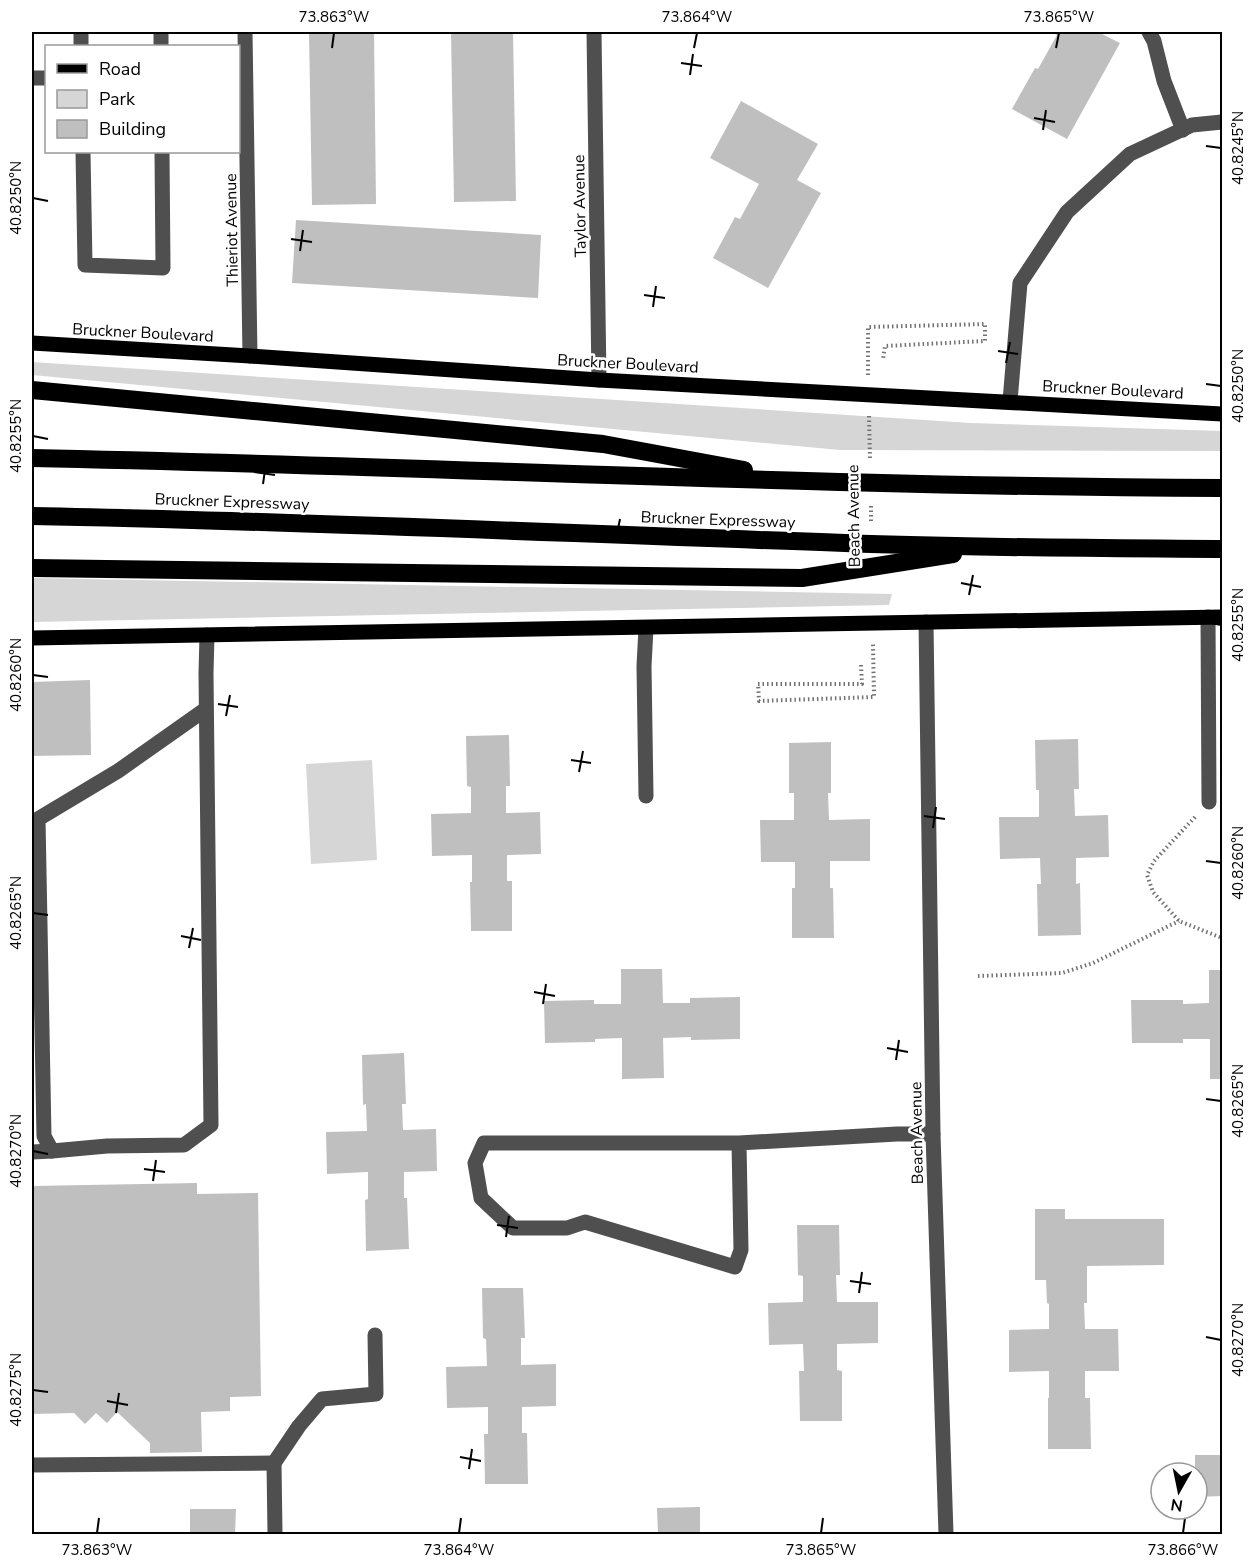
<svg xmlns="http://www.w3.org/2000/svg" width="1254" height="1566" font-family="'Nunito Sans',sans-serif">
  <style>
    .green { fill: #d6d6d6 }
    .building { fill: #bfbfbf }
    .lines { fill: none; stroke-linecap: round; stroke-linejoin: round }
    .path { stroke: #717171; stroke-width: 4; stroke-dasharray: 1.5 3; stroke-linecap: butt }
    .minor { stroke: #4f4f4f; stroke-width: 15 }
    .major { stroke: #000; stroke-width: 15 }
    .highway { stroke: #000; stroke-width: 18 }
    .ticks { fill: none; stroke: #000; stroke-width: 2 }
    .labels { text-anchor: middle; stroke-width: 5; stroke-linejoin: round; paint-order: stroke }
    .street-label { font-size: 16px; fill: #000; stroke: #fff }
    .neatline { fill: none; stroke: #000; stroke-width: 2 }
    .ticks-label { font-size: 15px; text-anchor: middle; fill: #000 }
  </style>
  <rect width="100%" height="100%" fill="#fff"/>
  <g class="green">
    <polygon points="32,362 971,423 1222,431 1222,451 840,450 32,375"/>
    <polygon points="32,578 34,578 892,594 889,605 32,622"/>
    <polygon points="372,760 377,860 311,864 306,764"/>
  </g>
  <g class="building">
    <polygon points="309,32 374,32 376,204 312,205"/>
    <polygon points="451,32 513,32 516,201 454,202"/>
    <polygon points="1051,32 1098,32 1120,43 1067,139 1012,109 1035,68 1038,69 1057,35"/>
    <polygon points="741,101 818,144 797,180 821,193 768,288 713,258 735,217 740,219 759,184 710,158"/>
    <polygon points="296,220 541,235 538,298 292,283"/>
    <polygon points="90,680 91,755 32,756 32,682"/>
    <polygon points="509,735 510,786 506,786 506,813 540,812 541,854 507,855 507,881 512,881 512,931 471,931 470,882 472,882 472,855 432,856 431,814 471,813 471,787 467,786 466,736"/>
    <polygon points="1078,739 1079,789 1074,789 1075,816 1108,815 1109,857 1076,858 1076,884 1080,883 1081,935 1038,936 1037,884 1041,884 1040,858 1000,859 999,817 1039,817 1039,790 1036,790 1035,740"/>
    <polygon points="831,742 831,793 828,793 829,820 870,819 870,861 830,861 830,888 833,888 834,938 792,938 792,888 795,888 795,862 761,862 760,820 794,820 794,793 789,793 789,743"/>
    <polygon points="621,969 662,969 663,1003 690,1003 690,998 740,997 740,1039 691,1040 691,1037 663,1038 664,1078 622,1079 622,1038 595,1039 595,1042 545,1043 544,1001 594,1000 594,1004 621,1004"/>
    <polygon points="1209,970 1222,970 1222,1079 1210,1079 1210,1039 1183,1039 1183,1043 1132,1043 1131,1000 1183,1000 1183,1004 1209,1003"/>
    <polygon points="404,1053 406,1104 402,1104 403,1130 436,1129 437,1171 404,1172 404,1198 407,1198 409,1249 366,1251 365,1200 368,1199 368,1172 327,1174 326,1132 367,1131 366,1104 363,1105 362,1055"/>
    <polygon points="197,1183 197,1194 258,1193 261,1396 230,1397 230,1411 201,1412 202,1452 150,1453 150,1443 117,1412 107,1423 96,1413 85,1424 74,1413 32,1414 32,1186"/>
    <polygon points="1035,1209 1065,1209 1065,1219 1164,1219 1164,1265 1087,1266 1087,1303 1084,1303 1085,1329 1118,1329 1119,1371 1085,1371 1085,1398 1090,1398 1091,1449 1048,1449 1048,1398 1049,1398 1049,1371 1009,1372 1009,1330 1049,1329 1049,1304 1047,1303 1046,1280 1035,1280"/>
    <polygon points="797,1225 839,1225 840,1275 836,1275 837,1302 878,1302 878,1343 837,1344 837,1370 842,1371 842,1421 800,1421 799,1371 804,1371 803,1344 769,1345 768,1303 803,1302 803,1276 798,1275"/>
    <polygon points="482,1288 523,1288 525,1338 521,1338 521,1365 556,1364 556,1406 522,1407 522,1433 527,1433 528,1484 485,1484 484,1434 488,1434 488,1407 447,1408 446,1367 487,1366 486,1339 483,1338"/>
    <polygon points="1195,1455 1222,1455 1222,1496 1197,1497 1197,1473 1195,1473"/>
    <polygon points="700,1507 700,1534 658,1534 657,1508"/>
    <polygon points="190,1509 236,1509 235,1534 190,1533"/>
  </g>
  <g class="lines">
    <g class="path">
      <polyline points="868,375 868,327 985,324 985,341 885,346 883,359"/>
      <polyline points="869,416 870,459"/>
      <polyline points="871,506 871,522"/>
      <polyline points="861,665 862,684 758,684 759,701 874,697 873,644"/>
      <polyline points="1195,817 1154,861 1147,875 1153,892 1179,921 1222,938"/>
      <polyline points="978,976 1062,973 1093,963 1179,921"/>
    </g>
    <g class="minor">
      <polyline points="81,32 81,46"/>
      <polyline points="245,32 250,356"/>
      <polyline points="594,32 599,380"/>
      <polyline points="1149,32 1154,41 1164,81 1183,130"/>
      <polyline points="161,46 161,32"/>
      <polyline points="32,78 46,78"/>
      <polyline points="83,152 85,265 163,268 162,152"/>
      <polyline points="1010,401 1020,283 1067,212 1130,154 1192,125 1222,122"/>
      <polyline points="1208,617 1209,802"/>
      <polyline points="926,622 933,1134 946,1534"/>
      <polyline points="206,709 118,771 38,819 44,1136 52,1151 107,1146 184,1145 211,1125 206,673 207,635"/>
      <polyline points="646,796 644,666 646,628"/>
      <polyline points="739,1143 741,1250 735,1267 585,1222 567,1228 513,1228 481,1198 475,1163 484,1143 739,1143 897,1134 933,1134"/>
      <polyline points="32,1152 52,1151"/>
      <polyline points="274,1463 299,1426 322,1399 376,1394 375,1335"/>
      <polyline points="274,1463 275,1534"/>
      <polyline points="32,1465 274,1463"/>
    </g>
    <g class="major">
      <polyline points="32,343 250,356 599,380 1222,414"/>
      <polyline points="32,638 1222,617"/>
    </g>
    <g class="highway">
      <polyline points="32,390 603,444 744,470"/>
      <path d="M32 458C429 466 825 487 1222 488"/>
      <path d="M32 516C303 521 574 534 845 543 971 548 1097 548 1222 549"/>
      <polyline points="32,568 802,578 953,554"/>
    </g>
  </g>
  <path class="ticks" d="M332 48 334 33M694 48 697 33M1056 48 1059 33M681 63 702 66M690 75 693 54M1034 118 1055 122M1043 130 1046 110M1206 146 1221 148M33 198 48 201M291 239 312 242M300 251 303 230M644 295 665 298M653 307 656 286M998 351 1018 354M1006 363 1010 342M1206 384 1221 386M33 436 48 439M254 472 275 475M263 484 266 463M608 527 628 531M616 539 620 519M961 583 981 587M969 595 973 575M1206 622 1221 625M33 675 48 677M218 704 238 707M226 716 230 695M571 760 591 763M579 772 583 751M924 816 945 819M933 828 936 807M1206 861 1221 863M33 913 48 915M181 936 201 940M189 948 193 928M534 992 555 996M543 1004 546 984M887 1048 908 1052M896 1060 899 1040M1206 1099 1221 1101M33 1151 48 1154M144 1169 165 1172M153 1181 156 1160M497 1225 518 1228M506 1237 509 1216M850 1281 871 1284M859 1293 862 1272M1206 1337 1221 1340M33 1390 48 1392M107 1401 128 1405M116 1413 119 1393M460 1457 481 1461M469 1469 472 1449M97 1533 99 1518M459 1533 461 1518M821 1533 823 1518M1183 1533 1185 1518"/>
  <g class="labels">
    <g class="street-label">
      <text transform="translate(579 206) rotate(-91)" y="6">Taylor Avenue</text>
      <text transform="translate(231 230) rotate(-91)" y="6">Thieriot Avenue</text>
      <text transform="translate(143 332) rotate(3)" y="6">Bruckner Boulevard</text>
      <text transform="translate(628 363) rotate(3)" y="6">Bruckner Boulevard</text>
      <text transform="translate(1113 389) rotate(3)" y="6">Bruckner Boulevard</text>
      <text transform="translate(232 501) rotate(2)" y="6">Bruckner Expressway</text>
      <text transform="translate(853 516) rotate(-91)" y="6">Beach Avenue</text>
      <text transform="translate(718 519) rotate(2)" y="6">Bruckner Expressway</text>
      <text transform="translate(916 1133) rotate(-91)" y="6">Beach Avenue</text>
    </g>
  </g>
  <rect width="1254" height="1566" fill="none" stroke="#ffffff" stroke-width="66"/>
  <rect x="45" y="45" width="195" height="108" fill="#ffffff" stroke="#999999" stroke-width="1.5"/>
  <rect x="57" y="64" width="30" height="9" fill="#000000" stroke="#999999" stroke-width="1.5"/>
  <text x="99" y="75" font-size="18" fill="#000000">Road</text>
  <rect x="57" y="90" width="30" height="18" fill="#d6d6d6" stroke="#999999" stroke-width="1.5"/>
  <text x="99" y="105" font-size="18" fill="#000000">Park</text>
  <rect x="57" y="120" width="30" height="18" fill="#bfbfbf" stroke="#999999" stroke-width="1.5"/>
  <text x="99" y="135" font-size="18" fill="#000000">Building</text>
  <g transform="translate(1179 1491) rotate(189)"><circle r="28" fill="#ffffff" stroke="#999999" stroke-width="1.5"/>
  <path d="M0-4.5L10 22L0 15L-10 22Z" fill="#000000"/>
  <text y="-9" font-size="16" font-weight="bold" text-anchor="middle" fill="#000000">N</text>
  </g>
  <rect x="33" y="33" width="1188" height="1500" class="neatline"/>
  <g class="ticks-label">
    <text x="334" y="22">73.863°W</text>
    <text x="697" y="22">73.864°W</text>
    <text x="1059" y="22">73.865°W</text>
    <text transform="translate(1238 148) rotate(-90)" y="5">40.8245°N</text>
    <text transform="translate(16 198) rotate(-90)" y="5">40.8250°N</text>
    <text transform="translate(1238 386) rotate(-90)" y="5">40.8250°N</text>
    <text transform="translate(16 436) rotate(-90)" y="5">40.8255°N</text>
    <text transform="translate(1238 625) rotate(-90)" y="5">40.8255°N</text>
    <text transform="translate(16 675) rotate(-90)" y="5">40.8260°N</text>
    <text transform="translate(1238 863) rotate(-90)" y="5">40.8260°N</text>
    <text transform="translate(16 913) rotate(-90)" y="5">40.8265°N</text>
    <text transform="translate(1238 1101) rotate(-90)" y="5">40.8265°N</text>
    <text transform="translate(16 1151) rotate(-90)" y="5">40.8270°N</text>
    <text transform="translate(1238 1340) rotate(-90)" y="5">40.8270°N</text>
    <text transform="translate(16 1390) rotate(-90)" y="5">40.8275°N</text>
    <text x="97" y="1555">73.863°W</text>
    <text x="459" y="1555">73.864°W</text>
    <text x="821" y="1555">73.865°W</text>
    <text x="1183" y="1555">73.866°W</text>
  </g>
</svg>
